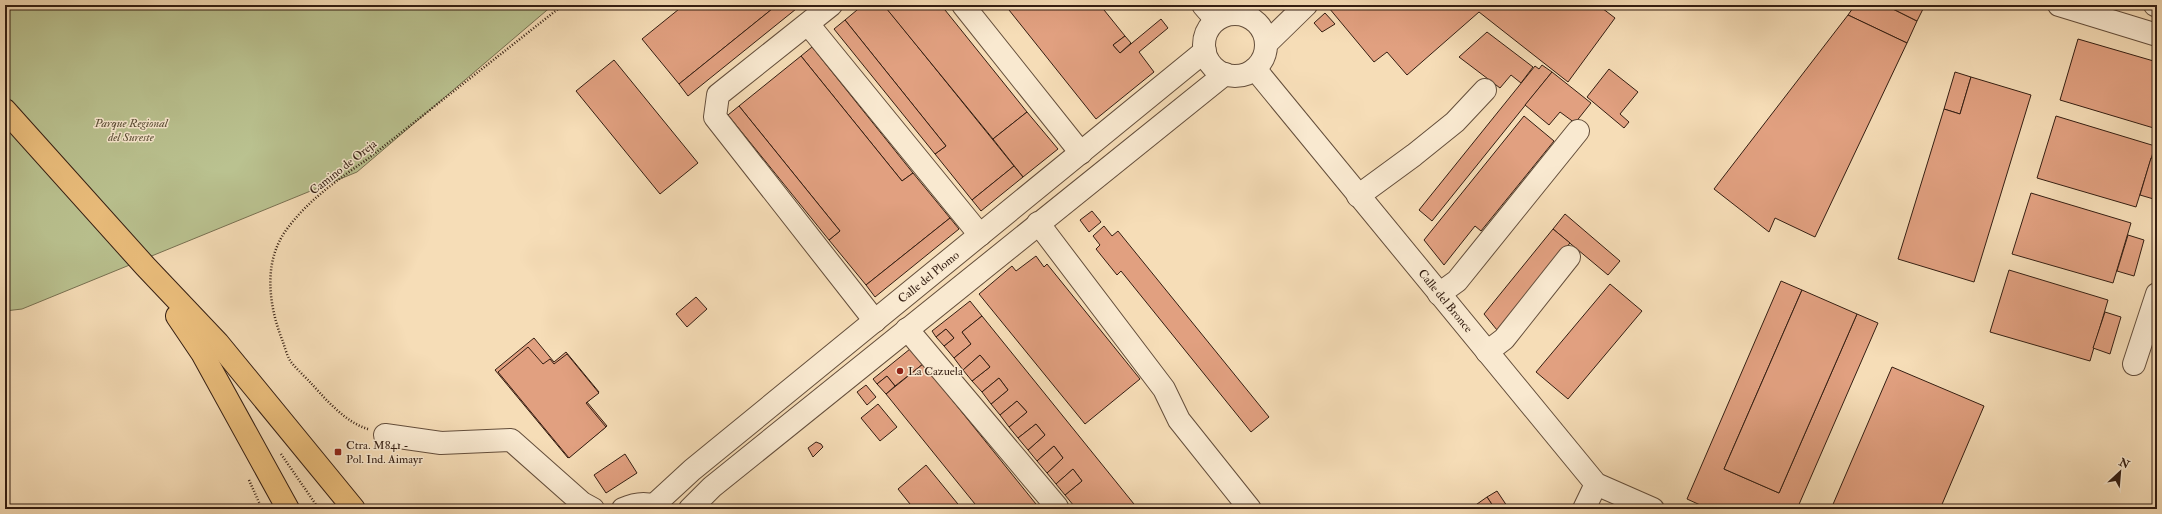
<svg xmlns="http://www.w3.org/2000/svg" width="2162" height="514" font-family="'IM FELL Double Pica',serif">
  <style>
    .green { fill: #bac290; stroke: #777051 }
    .building { fill: #e1a080; stroke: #341e12 }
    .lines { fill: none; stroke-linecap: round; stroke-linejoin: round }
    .minor-casing { stroke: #644e3b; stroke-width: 24 }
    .major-casing { stroke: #341e12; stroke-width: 24 }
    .path { stroke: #341e12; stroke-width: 2.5; stroke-dasharray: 1 2; stroke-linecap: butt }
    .minor { stroke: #f9e9d0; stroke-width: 22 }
    .major { stroke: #ebbe7c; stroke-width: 22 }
    .poi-dot { fill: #8f2418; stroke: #f9e9d0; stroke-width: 1.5 }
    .labels { text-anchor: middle; stroke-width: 3; stroke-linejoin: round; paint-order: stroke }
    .park-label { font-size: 12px; font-style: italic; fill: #5c4f38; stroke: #f9e9d0 }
    .street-label { font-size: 12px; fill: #341e12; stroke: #f9e9d0 }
    .poi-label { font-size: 12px; fill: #341e12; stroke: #f9e9d0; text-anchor: start }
  </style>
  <rect width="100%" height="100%" fill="#f6ddb7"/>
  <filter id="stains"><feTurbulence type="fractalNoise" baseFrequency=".005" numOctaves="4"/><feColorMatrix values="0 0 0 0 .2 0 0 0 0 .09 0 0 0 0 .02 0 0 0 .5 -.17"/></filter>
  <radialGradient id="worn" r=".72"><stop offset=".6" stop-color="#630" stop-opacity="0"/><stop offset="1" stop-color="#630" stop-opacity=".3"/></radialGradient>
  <polygon class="green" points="5,5 553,5 357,172 22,309 5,311"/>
  <g class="building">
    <polygon points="684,5 777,5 679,84 642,39"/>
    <polygon points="777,5 801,5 688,96 679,84"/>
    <polygon points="863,5 884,5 1014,166 972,200 935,154 946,146 845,20"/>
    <polygon points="889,5 941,5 1027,112 993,139 886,8"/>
    <polygon points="1005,5 1100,5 1125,36 1113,45 1120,53 1161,19 1168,28 1139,52 1154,72 1096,119"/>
    <polygon points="1332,5 1598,5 1615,18 1568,82 1479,12 1407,75 1387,52 1374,62 1329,8"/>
    <polygon points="1855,5 1892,5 1891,8 1917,21 1907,43 1848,15"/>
    <polygon points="1892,5 1925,5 1917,21 1891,8"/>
    <polygon points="1325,13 1335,24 1322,32 1314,23"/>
    <polygon points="1848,15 1907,43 1815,237 1775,218 1769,232 1714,189"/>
    <polygon points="845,20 946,146 935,154 834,29"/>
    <polygon points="1487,32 1533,67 1521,83 1511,75 1500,88 1459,57"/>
    <polygon points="1125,36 1131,43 1120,53 1113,45"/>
    <polygon points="2078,39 2157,62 2157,129 2060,100"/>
    <polygon points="812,47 913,173 902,181 801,56"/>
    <polygon points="801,56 902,181 913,173 950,218 866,285 829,240 840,231 739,106"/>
    <polygon points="614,60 698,163 660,194 576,91"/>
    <polygon points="1542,65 1552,72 1432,221 1419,210 1535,66 1539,69"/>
    <polygon points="1609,69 1638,92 1620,114 1629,122 1624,128 1587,97"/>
    <polygon points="1552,72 1591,103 1575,123 1560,112 1549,125 1525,105"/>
    <polygon points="1955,72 1971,77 1960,114 1944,109"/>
    <polygon points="1971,77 2031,95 1974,282 1898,259 1944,109 1960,114"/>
    <polygon points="739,106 840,231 829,240 728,115"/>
    <polygon points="1027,112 1058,149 1023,177 993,139"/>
    <polygon points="1524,116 1554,141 1481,231 1475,226 1444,265 1424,240"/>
    <polygon points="2056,116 2155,146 2136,207 2037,178"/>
    <polygon points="2151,158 2157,160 2157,200 2140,195"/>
    <polygon points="1014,166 1023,177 981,211 972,200"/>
    <polygon points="2031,193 2131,223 2113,283 2012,254"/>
    <polygon points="1092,211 1101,222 1089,232 1080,220"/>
    <polygon points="1565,214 1620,261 1608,275 1553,229"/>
    <polygon points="950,218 959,229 875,297 866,285"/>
    <polygon points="1104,226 1112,236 1118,231 1269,417 1251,432 1121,271 1117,275 1096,249 1100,245 1093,236"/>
    <polygon points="1553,229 1570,243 1497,330 1484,314"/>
    <polygon points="2128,235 2144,240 2134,276 2117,271"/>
    <polygon points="1036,256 1044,267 1047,264 1140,379 1085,424 979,294 1012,266 1016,271"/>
    <polygon points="2009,270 2108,300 2090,361 1990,332"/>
    <polygon points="1781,281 1802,290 1724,469 1779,493 1857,314 1878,323 1797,509 1709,509 1687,499"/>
    <polygon points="1610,284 1642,311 1568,399 1536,372"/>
    <polygon points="1802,290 1857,314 1779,493 1724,469"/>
    <polygon points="696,297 707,309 687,327 676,314"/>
    <polygon points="970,301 982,316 962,332 971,344 954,358 944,346 954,338 946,329 936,337 932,331"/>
    <polygon points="2105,312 2121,317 2110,354 2093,348"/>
    <polygon points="982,316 1138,509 1071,509 1074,506 1065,495 1082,481 1073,469 1056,484 1047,473 1063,458 1054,446 1037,461 1028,450 1045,435 1036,424 1018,438 1009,427 1027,412 1017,401 1000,415 991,404 1008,390 999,378 982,392 972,381 990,367 980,355 963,370 954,358 971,344 962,332"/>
    <polygon points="946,329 954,338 944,346 936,337"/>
    <polygon points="534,338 554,362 566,352 599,392 587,402 607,426 568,458 495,370"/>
    <polygon points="528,347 543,364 550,359 554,364 567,354 599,393 586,403 606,427 569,458 498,372"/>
    <polygon points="910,349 923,364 895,386 887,376 877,384 873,379"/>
    <polygon points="980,355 990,367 972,381 963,370"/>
    <polygon points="923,364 1040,509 979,509 886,394"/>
    <polygon points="1892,367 1984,406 1940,509 1831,509"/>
    <polygon points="887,376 895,386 886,394 877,384"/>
    <polygon points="999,378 1008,390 991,404 982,392"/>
    <polygon points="866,385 876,397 867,405 857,392"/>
    <polygon points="1017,401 1027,412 1009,427 1000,415"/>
    <polygon points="878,404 897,427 880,441 861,418"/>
    <polygon points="1036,424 1045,435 1028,450 1018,438"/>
    <polygon points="816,442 821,444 823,447 813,457 808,448"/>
    <polygon points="1054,446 1063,458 1047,473 1037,461"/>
    <polygon points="625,454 637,473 606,493 594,475"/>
    <polygon points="926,465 962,509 914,509 898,489"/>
    <polygon points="1073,469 1082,481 1065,495 1056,484"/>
    <polygon points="1497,491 1509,509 1495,509 1487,497"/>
    <polygon points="1487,497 1495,509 1470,509"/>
  </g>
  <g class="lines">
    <defs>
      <g id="minor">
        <polyline points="831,5 718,95 715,117 875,321"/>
        <polyline points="963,5 1081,153"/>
        <polyline points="1203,5 1216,20"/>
        <polyline points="2059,5 2157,35"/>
        <polyline points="2155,5 2157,6"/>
        <circle cx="1235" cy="45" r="31"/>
        <polyline points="808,24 980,235"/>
        <polyline points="1266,44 1306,5"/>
        <path id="s1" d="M1255 69 1596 484 1653 509"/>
        <polyline points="1358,196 1414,155 1455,122 1485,90"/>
        <polyline points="1038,223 1164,389 1179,420 1250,509"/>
        <polyline points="1439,294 1457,281 1578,131"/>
        <polyline points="907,329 1057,507"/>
        <polyline points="1487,352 1504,339 1569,257"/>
        <polyline points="2134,364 2157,294"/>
        <polyline points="385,435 441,443 511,440 582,503 593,509"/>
        <path id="s2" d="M654 505 692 470 1205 51"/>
        <path d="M623 509C636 503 648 501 661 509"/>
        <polyline points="690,509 712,487 1225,74"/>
        <polyline points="1584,509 1596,484"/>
      </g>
      <g id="major">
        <polyline points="5,110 145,266 218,343 354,509"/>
        <polyline points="177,316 202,353 288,509"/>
      </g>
    </defs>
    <use href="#minor" class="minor-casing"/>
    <use href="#major" class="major-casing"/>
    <g class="path">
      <path d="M368 429C344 422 324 397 308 380 302 374 296 368 291 362 287 356 285 348 283 342 269 307 262 262 287 229 308 200 340 178 369 158L563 5"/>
      <polyline points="281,454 319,509"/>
      <polyline points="249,480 262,509"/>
    </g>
    <use href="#minor" class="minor"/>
    <use href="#major" class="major"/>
  </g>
  <g class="poi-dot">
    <circle cx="900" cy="371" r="4"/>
    <rect x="334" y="448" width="8" height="8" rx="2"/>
  </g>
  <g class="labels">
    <g class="park-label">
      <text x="131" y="127">Parque Regional<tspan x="131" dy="14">del Sureste</tspan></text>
    </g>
    <g class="street-label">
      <text transform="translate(343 167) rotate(-38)" y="4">Camino de Oreja</text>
      <text dy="4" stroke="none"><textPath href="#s2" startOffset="357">Calle del Plomo</textPath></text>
      <text dy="4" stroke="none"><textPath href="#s1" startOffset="300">Calle del Bronce</textPath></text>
    </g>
    <g class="poi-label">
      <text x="908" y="375">La Cazuela</text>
      <text x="346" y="449">Ctra. M841 -<tspan x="346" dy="14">Pol. Ind. Aimayr</tspan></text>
    </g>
  </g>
  <rect width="2162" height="514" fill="none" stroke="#f6ddb7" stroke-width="20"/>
  <rect x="6" y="6" width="2150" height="502" fill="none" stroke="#341e12" stroke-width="2"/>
  <rect x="10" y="10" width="2142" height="494" fill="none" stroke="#341e12"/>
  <g transform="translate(2120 472) rotate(26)" stroke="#f9e9d0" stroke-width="3" paint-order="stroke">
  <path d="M0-3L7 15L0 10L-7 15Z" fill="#341e12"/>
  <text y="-6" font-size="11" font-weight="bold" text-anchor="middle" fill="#341e12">N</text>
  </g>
  <rect width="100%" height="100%" filter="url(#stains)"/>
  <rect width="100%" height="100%" fill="url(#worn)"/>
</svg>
